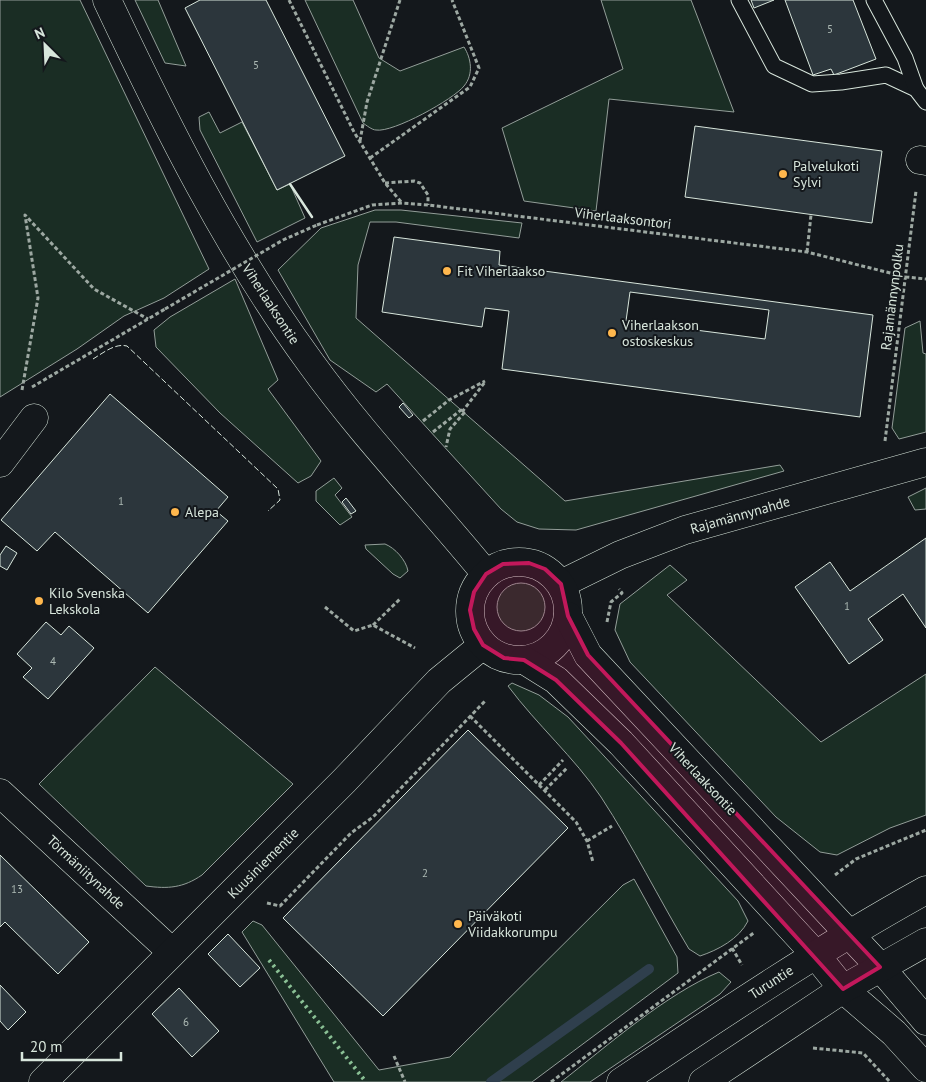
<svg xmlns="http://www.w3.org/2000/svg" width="926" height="1082" font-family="'PT Sans',sans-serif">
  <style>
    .green { fill: #1a2d24; stroke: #939e99 }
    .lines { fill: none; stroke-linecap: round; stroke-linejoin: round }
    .stream { stroke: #2f3f4d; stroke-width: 10 }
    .building { fill: #2c363c; stroke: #d8e6dc; fill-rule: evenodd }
    .lane-casing { stroke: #d8e6dc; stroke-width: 17 }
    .street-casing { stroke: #d8e6dc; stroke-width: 29 }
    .secondary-casing { stroke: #d8e6dc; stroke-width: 29 }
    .primary-casing { stroke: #d8e6dc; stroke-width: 29 }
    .path { stroke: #9da8a2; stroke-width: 3; stroke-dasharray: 4 2.5; stroke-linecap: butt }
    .lane { stroke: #14181c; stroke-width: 15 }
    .street { stroke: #14181c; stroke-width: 28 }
    .secondary { stroke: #14181c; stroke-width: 28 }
    .primary { stroke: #14181c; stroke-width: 28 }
    .path-bridge { stroke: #9da8a2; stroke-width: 3; stroke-dasharray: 4 2.5; stroke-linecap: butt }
    .hedge { stroke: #8ac095; stroke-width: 4; stroke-dasharray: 2.5 4; stroke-linecap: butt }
    .fence { stroke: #d8e6dc; stroke-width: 1; stroke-dasharray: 6 2.5; stroke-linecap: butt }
    .wall { stroke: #d8e6dc; stroke-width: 2.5 }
    .marked { fill: #c2185b; fill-opacity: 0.2; stroke: #c2185b; stroke-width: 4; stroke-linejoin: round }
    .poi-dot { fill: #ffb74d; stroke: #14181c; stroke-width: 2 }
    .labels { text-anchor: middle; stroke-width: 4; stroke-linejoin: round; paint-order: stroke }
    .number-label { font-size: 11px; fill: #adbab4 }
    .poi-label { font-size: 14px; fill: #d8e6dc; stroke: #14181c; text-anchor: start }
    .street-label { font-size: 14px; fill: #d8e6dc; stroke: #14181c }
  </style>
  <rect width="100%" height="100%" fill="#14181c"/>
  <g class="green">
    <polygon points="0,0 80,0 209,269 164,298 124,316 77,349 0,397"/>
    <polygon points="135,0 158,0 186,66 165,63"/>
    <path d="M305 0H353L379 58 400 71 464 47C471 58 474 74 464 86 454 99 393 133 376 130 372 130 366 125 363 123Z"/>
    <polygon points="601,0 691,0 734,112 609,99 596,211 524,201 502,128 623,69"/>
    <polygon points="209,112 220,133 242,122 277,190 290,184 305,218 257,242 200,130 199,117"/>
    <polygon points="375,210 401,210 522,223 519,238 396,222 370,222 358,265 356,318 565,501 780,465 784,471 576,530 539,529 517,522 501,509 387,384 376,392 330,360 278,270 321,228"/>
    <polygon points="235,279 278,380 268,389 321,461 311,476 298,483 220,413 156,347 154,330 170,317"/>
    <polygon points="920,321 923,353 926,354 926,432 899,439 892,428 905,328"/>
    <polygon points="334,478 342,488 335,495 352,517 340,525 316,501 316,491"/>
    <polygon points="926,488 926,509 915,510 908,497"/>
    <path d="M385 544C395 548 406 560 408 571L400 578 393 574 366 549 365 545Z"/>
    <polygon points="670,565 687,580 667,595 821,742 926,674 926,815 890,828 837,855 820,852 776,817 630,662 615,630 620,604"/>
    <circle cx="521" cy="607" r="24"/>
    <path d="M155 667 293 784 202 875C183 888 168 889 146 886L39 784Z"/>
    <path d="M512 683 539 695 568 717 738 901 748 921C739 939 718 950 700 956L689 949C659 899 633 846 601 797 574 757 537 725 508 686Z"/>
    <polygon points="634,879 677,957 678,973 532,1082 334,1082 242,932 253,921 262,925 379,1070 450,1057 623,885"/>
    <path d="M719 972 731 982 720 994 590 1082H561C607 1046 666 994 719 972Z"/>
  </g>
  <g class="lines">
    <polyline class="stream" points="491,1082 649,969"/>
  </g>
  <g class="building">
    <polygon points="200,0 266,0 345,156 277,190 185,8"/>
    <polygon points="751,0 774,0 754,8"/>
    <polygon points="785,0 853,0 876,59 834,75 831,69 813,75"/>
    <polygon points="695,126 882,151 872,223 685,197"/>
    <path d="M394 237 500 251 499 265 873 315 860 417 502 369 509 311 485 308 482 327 382 312ZM630 292 769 310 765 339 626 321Z"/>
    <polygon points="110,394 228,497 216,511 228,521 148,613 55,532 37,551 1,520"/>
    <polygon points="403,403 413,415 409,418 399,407"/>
    <polygon points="346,498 356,511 351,514 342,502"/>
    <polygon points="926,538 926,628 903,594 868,619 883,640 849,664 795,587 830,562 850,591"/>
    <polygon points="6,546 17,553 7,570 0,566 0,555"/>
    <polygon points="46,622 61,635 69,626 94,648 48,699 23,677 32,668 17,654"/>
    <polygon points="468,730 568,828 383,1016 283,918"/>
    <polygon points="0,855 89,942 58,974 5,922 0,927"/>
    <polygon points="228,934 260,968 240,987 208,954"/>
    <polygon points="0,985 26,1012 8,1030 0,1021"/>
    <polygon points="179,988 219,1031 192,1057 152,1014"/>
  </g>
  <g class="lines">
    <defs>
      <g id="lane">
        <polyline points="739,0 774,66 812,84 841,82 886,75 916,89 926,102"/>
        <polyline points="874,0 905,58 916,89"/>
      </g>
      <g id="street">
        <polyline points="920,160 926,161"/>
        <polyline points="0,463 34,418"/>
        <polyline points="561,584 620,555 685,530 926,462"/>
        <polyline points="0,793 172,952"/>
        <polyline points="43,1082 344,781 439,681 483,645"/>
      </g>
      <g id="secondary">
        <path d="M107 0C166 125 228 250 310 362 364 437 428 503 486 574"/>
        <circle cx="519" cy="611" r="49"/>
        <polyline points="568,616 588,655 880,967 926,1021"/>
        <polyline points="524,660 556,680 621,743 815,954 843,989 894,1033 926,1068"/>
      </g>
      <g id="primary">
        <path d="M621 1082C721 1015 821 948 926 890"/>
        <polyline points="703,1082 843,989 926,942"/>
      </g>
    </defs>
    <use href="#lane" class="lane-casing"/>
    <use href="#street" class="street-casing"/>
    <use href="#secondary" class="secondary-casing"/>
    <use href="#primary" class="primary-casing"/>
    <g class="path">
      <polyline points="289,0 354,132 385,183 402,203"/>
      <polyline points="360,141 367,102 400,0"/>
      <polyline points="370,158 470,87 479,68 452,0"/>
      <polyline points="385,183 414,181 420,183 428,195 428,205"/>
      <polyline points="317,225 372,205 402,203 428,205 807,252 906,277 926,279"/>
      <polyline points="807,252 811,215"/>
      <polyline points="32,387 165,309"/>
      <polyline points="22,390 38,298 25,215 94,289 148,319"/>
      <polyline points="462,412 485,382"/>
      <polyline points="423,421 449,400 485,381"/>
      <polyline points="433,432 461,410 464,413 450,429 446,447"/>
      <polyline points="885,441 916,191"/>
      <polyline points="325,607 354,631 373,625 415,648"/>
      <polyline points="607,622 611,602 622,593 619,589"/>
      <polyline points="373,625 400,599"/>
      <polyline points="470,716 576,822 587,841 593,862"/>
      <polyline points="539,785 563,760"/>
      <polyline points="545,790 568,767"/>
      <polyline points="587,841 612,826"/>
      <polyline points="835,875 856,859 926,830"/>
      <polyline points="267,903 280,906 351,833 373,817 486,700"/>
      <polyline points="732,948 742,965"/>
      <polyline points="813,1048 863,1053 890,1082"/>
      <polyline points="394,1056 405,1082"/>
      <polyline points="551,1082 755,932"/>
    </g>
    <use href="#lane" class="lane"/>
    <use href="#street" class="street"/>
    <use href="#secondary" class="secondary"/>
    <use href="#primary" class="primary"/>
    <polyline class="path-bridge" points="165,309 283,240 317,225"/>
    <polyline class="hedge" points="269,960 366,1082"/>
    <path class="fence" d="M93 359C103 353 115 343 127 346L278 489 280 500 268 511"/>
    <polyline class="wall" points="290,184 312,217"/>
  </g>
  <path class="marked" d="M529 563 545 569 561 584 568 616 588 655 880 967 843 989 621 743 556 680 524 660 504 658 483 645 474 629 470 610 474 592 486 574 503 564Z"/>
  <g class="poi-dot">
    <circle cx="783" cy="174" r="5"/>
    <circle cx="447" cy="271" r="5"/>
    <circle cx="612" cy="333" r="5"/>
    <circle cx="175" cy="512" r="5"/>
    <circle cx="39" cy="601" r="5"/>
    <circle cx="458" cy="924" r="5"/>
  </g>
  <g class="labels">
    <g class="number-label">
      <text x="830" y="33">5</text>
      <text x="256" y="69">5</text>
      <text x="121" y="505">1</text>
      <text x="847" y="610">1</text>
      <text x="53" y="665">4</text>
      <text x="425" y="877">2</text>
      <text x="17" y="893">13</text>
      <text x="186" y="1026">6</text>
    </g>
    <g class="poi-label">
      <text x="793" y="171">Palvelukoti<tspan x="793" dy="16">Sylvi</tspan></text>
      <text x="457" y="276">Fit Viherlaakso</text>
      <text x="622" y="330">Viherlaakson<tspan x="622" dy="16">ostoskeskus</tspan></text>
      <text x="185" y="517">Alepa</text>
      <text x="49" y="598">Kilo Svenska<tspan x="49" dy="16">Lekskola</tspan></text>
      <text x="468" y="921">Päiväkoti<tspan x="468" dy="16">Viidakkorumpu</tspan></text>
    </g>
    <g class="street-label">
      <text transform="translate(623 218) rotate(7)" y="5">Viherlaaksontori</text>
      <text transform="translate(892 297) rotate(-83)" y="5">Rajamännynpolku</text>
      <text transform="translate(271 304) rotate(57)" y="5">Viherlaaksontie</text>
      <text transform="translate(740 515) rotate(-16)" y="5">Rajamännynahde</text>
      <text transform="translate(703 779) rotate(47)" y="5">Viherlaaksontie</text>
      <text transform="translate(263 863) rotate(-45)" y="5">Kuusiniementie</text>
      <text transform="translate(86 872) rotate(43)" y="5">Törmäniitynahde</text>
      <text transform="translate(771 982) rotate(-33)" y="5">Turuntie</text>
    </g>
  </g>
  <g transform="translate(45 45) rotate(336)" stroke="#14181c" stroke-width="4" paint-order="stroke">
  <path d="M0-4L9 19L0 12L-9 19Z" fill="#d8e6dc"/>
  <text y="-8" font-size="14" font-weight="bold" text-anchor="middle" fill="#d8e6dc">N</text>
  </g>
  <path d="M22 1052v8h99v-8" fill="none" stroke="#d8e6dc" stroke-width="2.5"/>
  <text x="30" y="1052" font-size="15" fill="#d8e6dc" stroke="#14181c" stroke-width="4" paint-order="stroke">20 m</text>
</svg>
